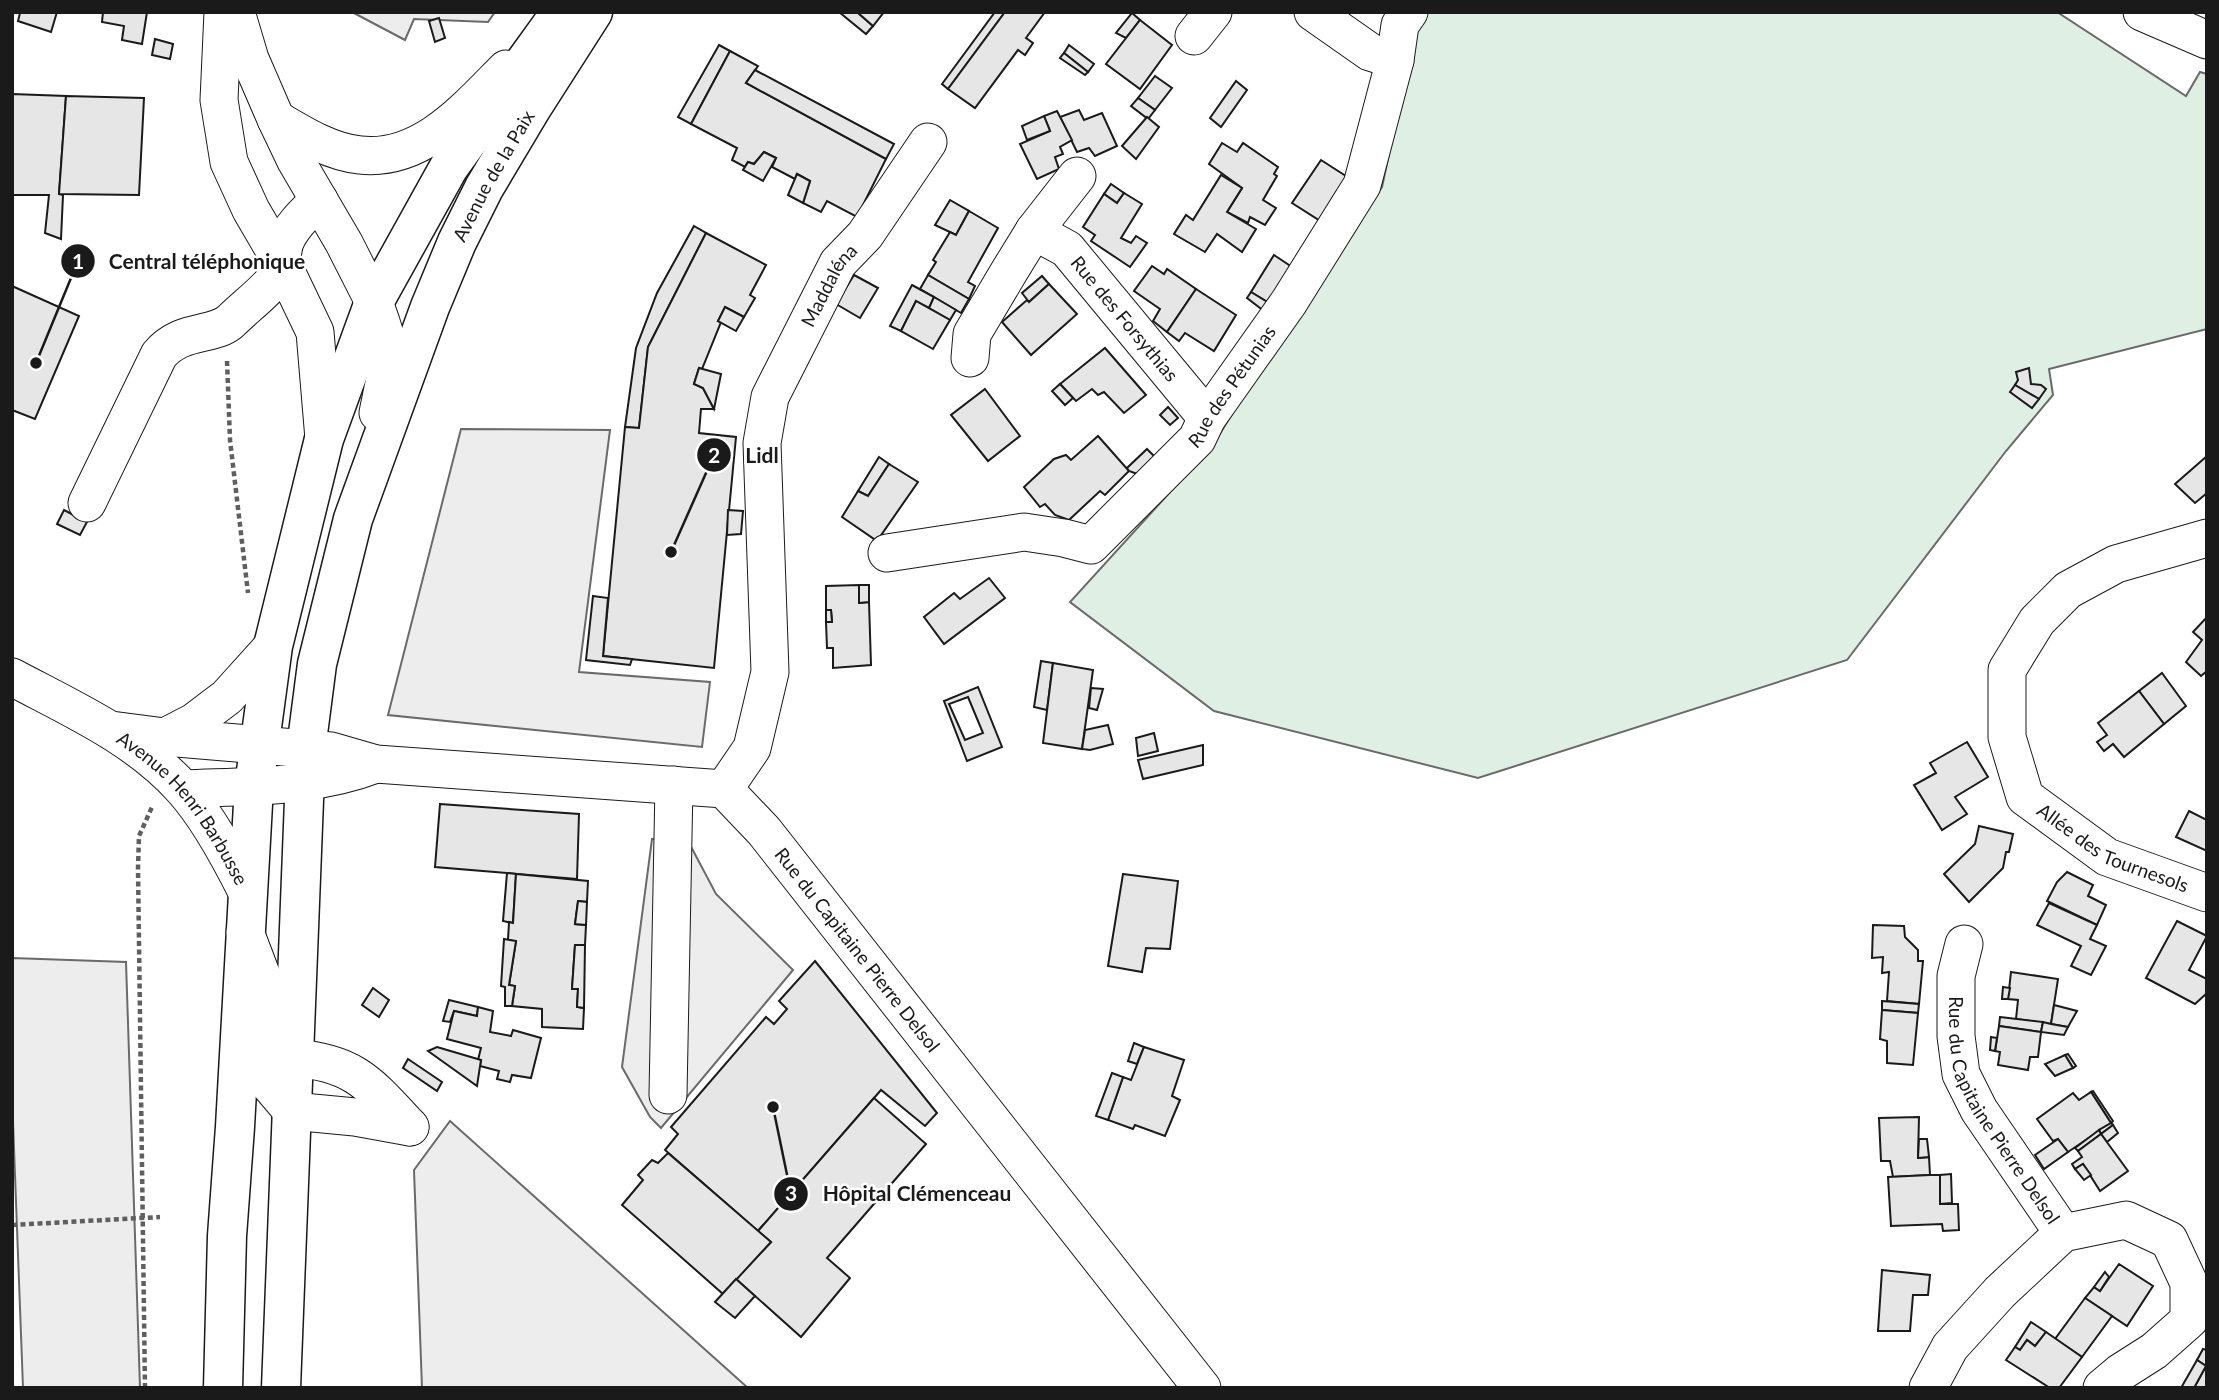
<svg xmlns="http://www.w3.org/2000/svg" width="2219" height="1400" font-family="Lato,sans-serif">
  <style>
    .green { fill: #e0efe3; stroke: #6a6a6a; stroke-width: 2 }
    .parking { fill: #ededed; stroke: #6a6a6a; stroke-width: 2 }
    .building { fill: #e6e6e6; stroke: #1a1a1a; stroke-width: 2; fill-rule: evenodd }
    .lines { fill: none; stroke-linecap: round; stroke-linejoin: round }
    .minor-casing { stroke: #1a1a1a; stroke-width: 39 }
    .major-casing { stroke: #1a1a1a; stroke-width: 41 }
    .path { stroke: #5f5f5f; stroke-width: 4.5; stroke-dasharray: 5 3.5; stroke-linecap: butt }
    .minor { stroke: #fff; stroke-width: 37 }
    .major { stroke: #fff; stroke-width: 38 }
    .labels { text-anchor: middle; stroke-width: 5; stroke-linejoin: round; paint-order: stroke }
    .street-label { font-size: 19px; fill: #1a1a1a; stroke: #fff }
    .leader { fill: none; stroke: #1a1a1a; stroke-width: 2.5 }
    .callout-dot { fill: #1a1a1a; stroke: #fff; stroke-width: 2.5 }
    .mark-label { font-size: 21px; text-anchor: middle; font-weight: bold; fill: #fff }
    .callout-label { font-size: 21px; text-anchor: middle; font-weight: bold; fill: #1a1a1a; stroke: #fff; stroke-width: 5; stroke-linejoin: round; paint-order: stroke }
  </style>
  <rect width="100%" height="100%" fill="#fff"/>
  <polygon class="green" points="1425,12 2057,12 2186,96 2200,72 2207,74 2207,329 2049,369 2053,395 2006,451 1847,660 1478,778 1214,711 1070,602 1213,445 1281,335 1382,187 1418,20"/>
  <g class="parking">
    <polygon points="352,12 495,12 488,22 414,19 405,40"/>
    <polygon points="461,429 610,430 579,672 710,682 702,747 388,715"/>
    <polygon points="672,838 688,841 716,894 793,970 661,1128 650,1117 622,1067 652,839"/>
    <polygon points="12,958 126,962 140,1388 23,1388 12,1095"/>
    <polygon points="450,1121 748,1388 422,1388 414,1170"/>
  </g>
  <g class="building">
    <polygon points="18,12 57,12 51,32 18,21 20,13"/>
    <polygon points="103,12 147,12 142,44 122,40 124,26 102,22"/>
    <polygon points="839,12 857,12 873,26 866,34"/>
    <polygon points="857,12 884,12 873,26"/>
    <polygon points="995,12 1005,12 948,89 942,84"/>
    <polygon points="1005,12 1045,12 1026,38 1033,43 1025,55 1018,50 975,108 948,89"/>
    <polygon points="1132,13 1140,20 1126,38 1116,33"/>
    <polygon points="439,18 445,38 435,42 429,21"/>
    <polygon points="1140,20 1172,45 1140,89 1106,64"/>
    <polygon points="155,39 173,44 170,59 152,55"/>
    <polygon points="719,45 730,51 691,124 678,117"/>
    <polygon points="1069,45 1094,64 1088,72 1064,53"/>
    <polygon points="730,51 758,66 746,83 886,159 857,217 827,201 821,212 803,203 810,181 797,174 795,179 772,167 776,158 764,152 754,164 748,162 745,167 732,160 737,148 691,124"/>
    <polygon points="1064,53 1088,72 1085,75 1060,58"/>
    <polygon points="755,70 894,144 886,159 746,83"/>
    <polygon points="1155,76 1172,88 1155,110 1138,98"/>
    <polygon points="1236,81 1247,90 1221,127 1210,118"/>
    <polygon points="12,94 66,96 59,194 63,195 61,239 45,233 49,195 12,195"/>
    <polygon points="66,96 144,98 139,195 59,194"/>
    <polygon points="1138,98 1155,110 1148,119 1131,106"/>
    <polygon points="1079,110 1084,120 1102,113 1117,146 1095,156 1089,148 1077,152 1060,117"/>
    <polygon points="1057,111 1072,140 1060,147 1063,154 1055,157 1059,169 1037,179 1020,144 1050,131 1044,116"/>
    <polygon points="1044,116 1050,131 1027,140 1022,126"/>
    <polygon points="1147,117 1159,127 1136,159 1122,146"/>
    <polygon points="1222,143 1237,152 1243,143 1278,167 1274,174 1277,176 1263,200 1276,208 1265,225 1250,217 1248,223 1227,212 1242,188 1209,164"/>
    <polygon points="764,152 776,158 763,181 743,170 748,162 754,164"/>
    <polygon points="1321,160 1349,178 1322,222 1292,203"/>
    <polygon points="797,174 810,181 803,203 788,195"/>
    <polygon points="1221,175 1242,188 1227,212 1256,229 1242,252 1217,234 1205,252 1174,234 1186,215 1193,220"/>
    <polygon points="1111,184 1124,193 1117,203 1104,194"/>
    <polygon points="1124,193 1142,204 1121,238 1131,243 1136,236 1147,243 1130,267 1091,241 1095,235 1083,227 1104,194 1117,203"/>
    <polygon points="950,200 969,211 956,235 935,225"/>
    <polygon points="969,211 998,228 968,282 975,286 969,299 928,275 936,262 933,260 950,232 956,235"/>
    <polygon points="694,226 706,233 648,347 639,428 625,427 636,348 657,293"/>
    <polygon points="706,233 766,265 750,295 755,298 744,317 725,307 718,321 721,322 702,369 699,368 694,384 703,388 714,409 701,409 699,433 736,437 714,668 603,656 625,427 639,428 648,347"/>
    <polygon points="1274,255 1292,267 1269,303 1251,292"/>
    <polygon points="1152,266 1164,274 1167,269 1196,289 1167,332 1153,321 1160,309 1134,291"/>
    <polygon points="854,275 878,288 860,318 836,304"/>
    <polygon points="928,275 969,299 961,313 920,289"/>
    <polygon points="1042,276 1049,284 1029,302 1022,293"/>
    <polygon points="1049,284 1077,314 1031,355 1002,322 1027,300 1029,302"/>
    <polygon points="912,285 934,297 929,308 916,301 901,331 890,326"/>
    <polygon points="12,286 79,316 35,419 12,410"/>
    <polygon points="1196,289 1236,315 1214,351 1185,333 1179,341 1167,332"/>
    <polygon points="1251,292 1269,303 1264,311 1247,298"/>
    <polygon points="934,297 956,310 950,320 929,308"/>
    <polygon points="916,301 950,320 933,349 901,331"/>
    <polygon points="725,307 744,317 736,331 718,321"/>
    <polygon points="1105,348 1146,395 1124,413 1104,392 1098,395 1092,389 1076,401 1060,384"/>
    <polygon points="699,368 721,374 714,409 703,388 694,384"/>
    <polygon points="2029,368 2031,384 2041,385 2046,389 2039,399 2015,385 2018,380 2016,372"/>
    <polygon points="1060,384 1073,398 1065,405 1052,391"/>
    <polygon points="2015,385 2039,399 2032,408 2010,392"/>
    <polygon points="985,389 1020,436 988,461 951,415"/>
    <polygon points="1168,407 1178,418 1170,425 1160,415"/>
    <polygon points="1098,436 1129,471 1105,495 1100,491 1069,520 1055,515 1045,504 1040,507 1024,487 1054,459 1066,455 1071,460"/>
    <polygon points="1147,449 1156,458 1140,475 1129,471 1127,468"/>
    <polygon points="2207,456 2207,493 2195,503 2175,484"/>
    <polygon points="879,457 889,464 868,496 858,491"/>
    <polygon points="889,464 918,482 877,541 842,517 858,491 868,496"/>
    <polygon points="64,510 87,522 80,535 57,524"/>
    <polygon points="728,510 743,511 741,534 727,535"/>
    <polygon points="989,578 1005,598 944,644 924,617 954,593 960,599"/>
    <polygon points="859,585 859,603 869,602 871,665 833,668 833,648 827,648 826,622 832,622 831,610 826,610 826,586"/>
    <polygon points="859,585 869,585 869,602 859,603"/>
    <polygon points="593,596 608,598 603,656 632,659 630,665 586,660"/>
    <polygon points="826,610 831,610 832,622 826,622"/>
    <polygon points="2207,617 2207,671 2201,676 2186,662 2202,640 2193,632"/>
    <polygon points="1041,661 1053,663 1047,710 1034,707"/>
    <polygon points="1053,663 1093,670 1082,749 1043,743"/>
    <polygon points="2162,673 2186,706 2164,724 2139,691"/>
    <path d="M978 687 1002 747 967 761 944 701ZM968 697 983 733 965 740 949 704Z"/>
    <polygon points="1091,688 1103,689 1097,710 1089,708"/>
    <polygon points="2139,691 2164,724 2124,757 2113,744 2104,751 2097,742 2107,735 2098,723"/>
    <polygon points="1108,725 1113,744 1090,750 1082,749 1085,730"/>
    <polygon points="1154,733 1158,751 1138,756 1136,738"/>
    <polygon points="1967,742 1988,777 1955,797 1967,814 1942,830 1914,785 1936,773 1930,763"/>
    <polygon points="1203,745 1203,765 1143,779 1138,760"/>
    <polygon points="440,804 579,814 577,879 435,867"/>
    <polygon points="2189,811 2207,820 2207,851 2176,837"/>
    <polygon points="1979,826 2013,834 2009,852 2006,852 2003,868 1969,902 1944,874 1975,844"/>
    <polygon points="2067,872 2093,885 2088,896 2106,905 2097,925 2047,901 2057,882"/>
    <polygon points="507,873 516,874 513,923 503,921"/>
    <polygon points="516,874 588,881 587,902 578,901 575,924 586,925 585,945 575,945 572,989 578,989 577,1007 584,1008 583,1029 542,1027 542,1009 512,1006 515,986 509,985 516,941 508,940 509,922 513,923"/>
    <polygon points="1123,874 1178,881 1170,949 1146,948 1142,972 1108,966"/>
    <polygon points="578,901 587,902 586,925 575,924"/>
    <polygon points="2049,903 2097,925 2090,939 2106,946 2091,975 2071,966 2081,946 2037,925"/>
    <polygon points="2177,921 2207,936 2189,970 2207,979 2207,993 2195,1004 2146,978"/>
    <polygon points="1873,925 1904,926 1905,937 1918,950 1918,961 1923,961 1919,1004 1887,1001 1889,972 1882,973 1883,957 1872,958"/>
    <polygon points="504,939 516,941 509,985 515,986 512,1006 505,1006 505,987 501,986"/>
    <polygon points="575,945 585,945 584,1008 577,1007 578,989 572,989"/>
    <polygon points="815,961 937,1113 925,1126 881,1090 758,1231 665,1150 678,1134 671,1127 766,1017 774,1024 787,1009 779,1001"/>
    <polygon points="2011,972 2058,979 2051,1024 2016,1019 2018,1000 2008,999"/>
    <polygon points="2003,987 2010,988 2008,999 2002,999"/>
    <polygon points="373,988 389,1000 379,1017 362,1005"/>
    <polygon points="449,1000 478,1007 477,1016 454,1011 450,1022 443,1021"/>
    <polygon points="1882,1001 1919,1004 1918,1013 1882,1010"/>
    <polygon points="2054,1005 2077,1011 2068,1027 2051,1024"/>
    <polygon points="478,1007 493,1011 490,1032 511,1036 513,1030 541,1038 531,1078 512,1075 510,1082 497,1079 499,1071 480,1066 481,1060 478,1060 481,1048 447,1039 454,1011 477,1016"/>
    <polygon points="1882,1010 1918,1013 1913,1065 1887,1063 1887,1041 1880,1039"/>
    <polygon points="2000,1017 2043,1022 2041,1032 1999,1026"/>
    <polygon points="2043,1022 2051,1024 2068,1027 2064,1035 2041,1032"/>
    <polygon points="1999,1026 2041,1032 2038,1057 2030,1057 2028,1070 1998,1065 2000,1052 1995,1051"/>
    <polygon points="1991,1037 1997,1038 1995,1051 1990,1050"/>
    <polygon points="1134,1043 1144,1047 1137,1064 1128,1061"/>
    <polygon points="437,1047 481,1060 477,1086 428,1051"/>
    <polygon points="1144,1047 1184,1060 1172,1096 1180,1100 1165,1136 1135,1125 1133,1129 1108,1120 1123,1077 1131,1080"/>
    <polygon points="2068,1054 2076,1066 2073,1068 2065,1055"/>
    <polygon points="2065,1055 2073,1068 2055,1076 2045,1064"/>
    <polygon points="408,1059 442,1082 437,1091 403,1068"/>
    <polygon points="1112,1073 1123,1077 1108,1120 1096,1116"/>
    <polygon points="2093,1091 2113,1121 2111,1123 2091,1092"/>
    <polygon points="2091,1092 2111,1123 2068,1152 2058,1139 2053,1141 2037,1119 2073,1093 2079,1100"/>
    <polygon points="874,1098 926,1144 827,1258 850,1278 801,1337 736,1279 771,1242 758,1231"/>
    <polygon points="1919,1117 1918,1158 1929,1157 1930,1175 1893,1177 1890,1161 1881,1161 1879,1118"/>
    <polygon points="2111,1123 2113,1125 2101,1134 2099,1130"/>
    <polygon points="2113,1125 2118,1133 2107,1142 2101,1134"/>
    <polygon points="2099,1130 2101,1134 2078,1151 2075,1148"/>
    <polygon points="2101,1134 2128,1171 2100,1191 2083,1164 2075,1169 2072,1164 2082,1157 2078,1151"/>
    <polygon points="1919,1139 1927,1139 1929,1157 1918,1158"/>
    <polygon points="2058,1139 2068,1152 2044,1169 2035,1155"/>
    <polygon points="668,1153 771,1242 723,1294 622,1205 643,1180 638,1175 652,1160 658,1163"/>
    <polygon points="2083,1164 2091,1175 2084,1180 2075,1169"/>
    <polygon points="1951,1174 1952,1203 1940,1204 1940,1175"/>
    <polygon points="1930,1175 1940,1175 1940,1204 1958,1204 1959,1230 1943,1231 1942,1224 1891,1226 1888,1177"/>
    <polygon points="2119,1264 2153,1286 2127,1326 2085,1298 2094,1287 2100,1291"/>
    <polygon points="1882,1270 1930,1275 1928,1295 1913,1295 1910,1331 1878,1331"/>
    <polygon points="2105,1272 2109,1277 2100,1291 2094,1287"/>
    <polygon points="736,1279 755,1296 735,1318 715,1302"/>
    <polygon points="2085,1298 2112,1316 2082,1357 2055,1339"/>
    <polygon points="2031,1322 2046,1332 2035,1346 2027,1340 2020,1350 2015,1347"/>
    <polygon points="2046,1332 2082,1357 2059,1388 2050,1388 2006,1360 2015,1347 2020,1350 2027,1340 2035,1346"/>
    <polygon points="2203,1349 2207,1350 2207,1388 2194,1388 2206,1366 2197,1360"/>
    <polygon points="2197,1360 2206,1366 2194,1388 2181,1388"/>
  </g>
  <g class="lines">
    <defs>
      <g id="minor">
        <polyline points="223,12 219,100 229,162 251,210 282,263 315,332 324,439"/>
        <polyline points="236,12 250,59 276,119 296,161 344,243 374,302 381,322 387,341 389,359 378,413"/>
        <polyline points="1313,12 1370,52 1395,60"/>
        <polyline points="2142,12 2207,40"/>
        <polyline points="1194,36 1213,12"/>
        <path d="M276 119C301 134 330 152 360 155 422 162 467 108 506 69"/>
        <path id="s1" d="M1034 231 1067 249 1207 418"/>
        <polyline points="970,358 972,334 1010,270 1034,231 1077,176"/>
        <path d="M87 503 159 355C181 328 214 337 231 321 245 307 263 294 275 279 283 268 281 254 285 242 292 225 306 213 319 200"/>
        <path id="s2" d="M2207 538 2116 564 2068 590 2037 621 2007 670V737L2025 797 2107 857 2207 893"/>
        <path id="s3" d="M887 553 1024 532 1064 538 1091 545 1197 439 1207 418 1289 302 1362 185 1395 60 1400 25 1409 12"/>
        <path id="s4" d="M12 677C72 709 136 737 182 788 206 814 231 860 247 892"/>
        <path id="s5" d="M111 730 165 737 331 751 376 764 724 789 764 831 1202 1388"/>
        <polyline points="165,737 194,722 227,697 273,646"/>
        <path d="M184 789C249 786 314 788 376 764"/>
        <path id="s6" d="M724 789 752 748 770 672 762 443 770 397 838 263 865 235 928 142"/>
        <polyline points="245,932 266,987 263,1058 269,1084 292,1111 355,1117 410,1127"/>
        <path id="s7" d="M1964 944 1956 976V1036L1961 1074 1979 1110 2063 1233"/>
        <path d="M273 1079 292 1058C354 1062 370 1084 410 1127"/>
        <polyline points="668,1095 674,785"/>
        <polyline points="2063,1233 2126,1220 2169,1240 2189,1283 2189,1320 2154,1351 2121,1372 2102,1388"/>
        <polyline points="1928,1388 1950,1347 2000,1292 2063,1233"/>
      </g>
      <g id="major">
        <polyline points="223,1388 227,1236 235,1127 254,786 273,646 324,439 374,302 449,167 561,12"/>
        <path id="s8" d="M281 1388 306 749 317 664 353 519 430 307 457 242 484 188 531 109 593 12"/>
      </g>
    </defs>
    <use href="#minor" class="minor-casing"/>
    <use href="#major" class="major-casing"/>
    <g class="path">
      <polyline points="227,361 230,440 248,593"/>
      <polyline points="12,1225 160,1217"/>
      <polyline points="145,1388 138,868 139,836 152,807"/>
    </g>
    <use href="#minor" class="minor"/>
    <use href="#major" class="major"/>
  </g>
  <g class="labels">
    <g class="street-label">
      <text dy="7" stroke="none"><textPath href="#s8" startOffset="1246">Avenue de la Paix</textPath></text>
      <text dy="7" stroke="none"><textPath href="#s6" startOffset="530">Maddaléna</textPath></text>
      <text dy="7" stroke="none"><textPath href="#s1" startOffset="128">Rue des Forsythias</textPath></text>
      <text dy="7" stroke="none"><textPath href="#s3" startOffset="420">Rue des Pétunias</textPath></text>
      <text dy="7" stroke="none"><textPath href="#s4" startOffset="220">Avenue Henri Barbusse</textPath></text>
      <text dy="7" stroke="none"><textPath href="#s2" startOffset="483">Allée des Tournesols</textPath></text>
      <text dy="7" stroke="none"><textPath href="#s5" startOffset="826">Rue du Capitaine Pierre Delsol</textPath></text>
      <text dy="7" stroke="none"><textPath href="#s7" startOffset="180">Rue du Capitaine Pierre Delsol</textPath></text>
    </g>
  </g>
  <path class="leader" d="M36 363L78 261M671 552L714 455M773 1107L791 1194"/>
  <g class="callout-dot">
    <circle cx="36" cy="363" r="7"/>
    <circle cx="671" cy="552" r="7"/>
    <circle cx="773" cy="1107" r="7"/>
    <circle cx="78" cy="261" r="18"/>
    <circle cx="714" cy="455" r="18"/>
    <circle cx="791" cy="1194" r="18"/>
  </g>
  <g class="mark-label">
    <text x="78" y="269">1</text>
    <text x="714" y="463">2</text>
    <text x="791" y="1201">3</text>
  </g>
  <g class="callout-label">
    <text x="207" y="269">Central téléphonique</text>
    <text x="762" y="463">Lidl</text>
    <text x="917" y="1201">Hôpital Clémenceau</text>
  </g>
  <rect width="2219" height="1400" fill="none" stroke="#1a1a1a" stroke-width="28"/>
</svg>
